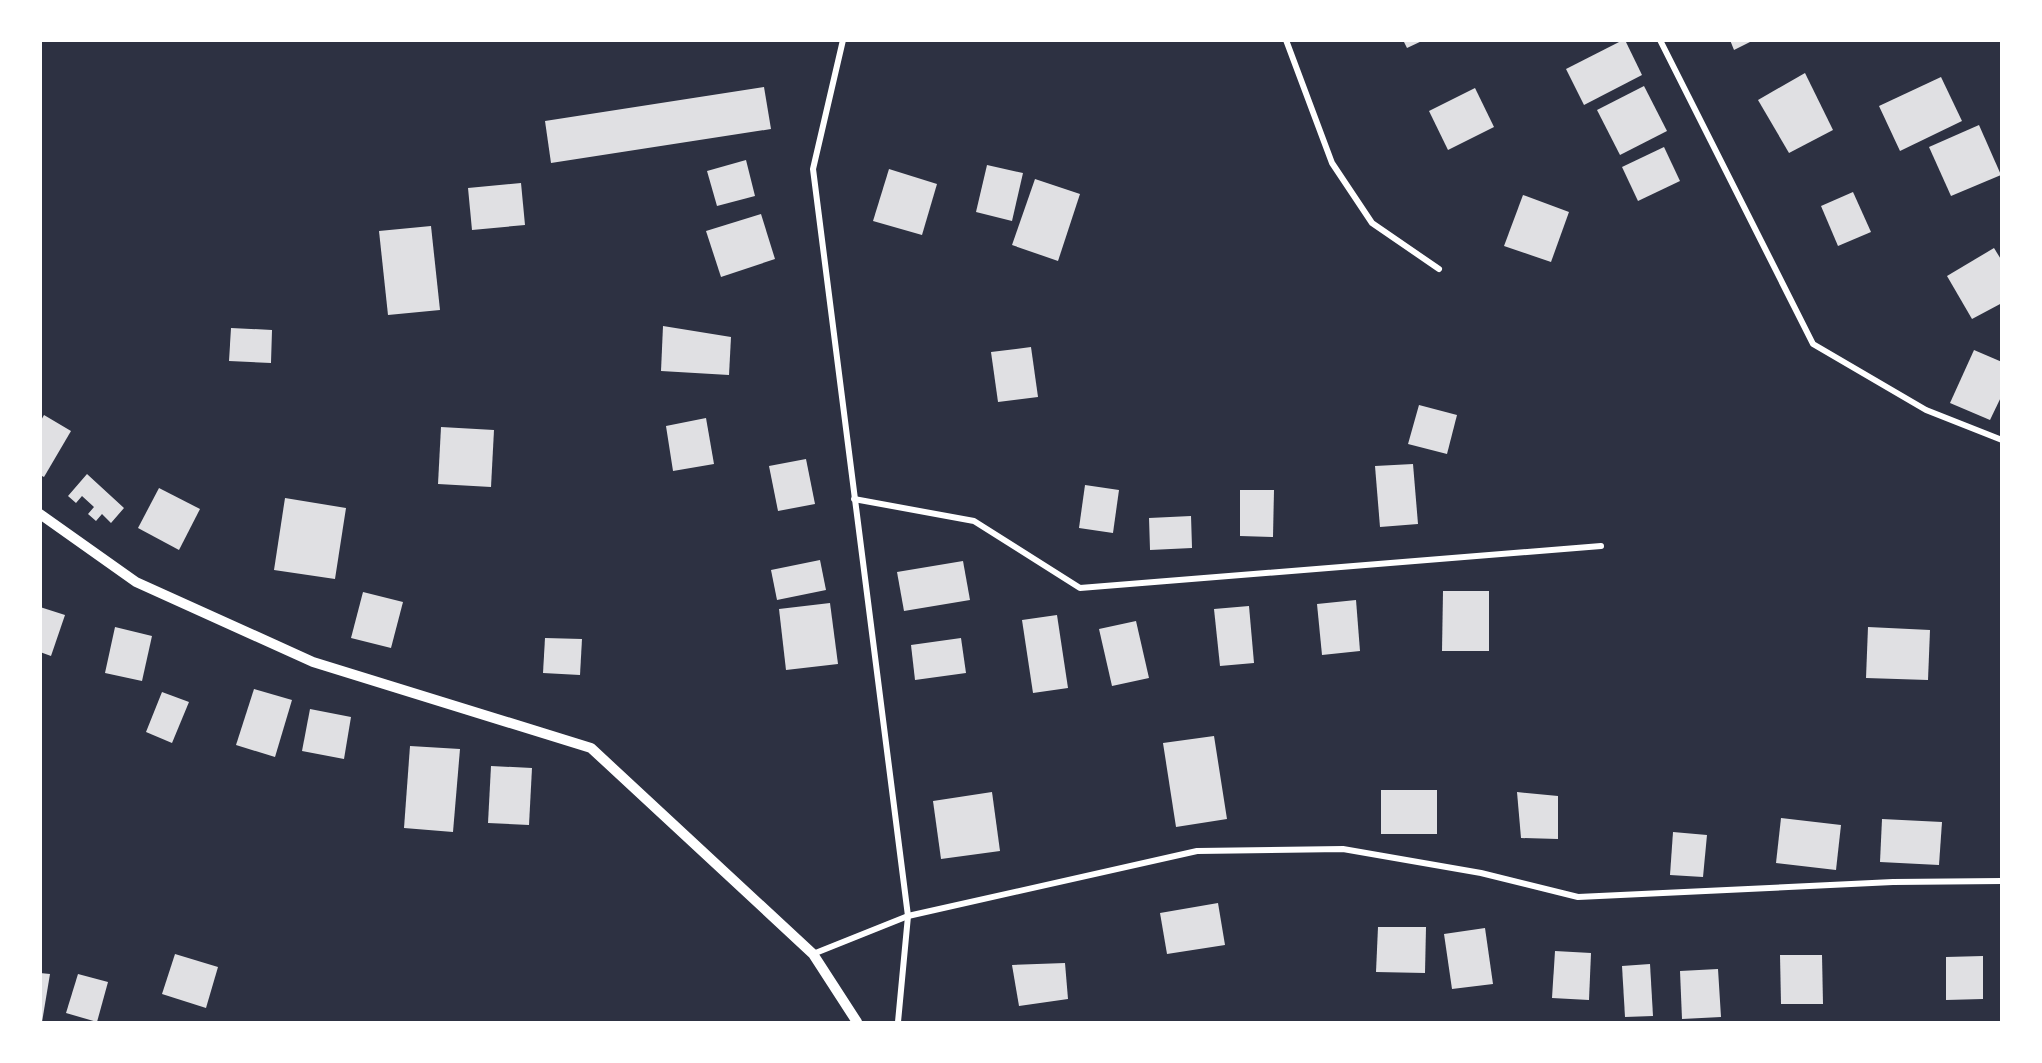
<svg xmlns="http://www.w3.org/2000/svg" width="2042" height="1063" font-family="Montserrat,sans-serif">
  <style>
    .building { fill: #e0e0e3 }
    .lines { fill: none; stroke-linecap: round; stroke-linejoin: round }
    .minor { stroke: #fff; stroke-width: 6 }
    .tertiary { stroke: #fff; stroke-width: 10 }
  </style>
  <rect width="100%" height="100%" fill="#2d3142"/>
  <g class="building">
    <polygon points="1403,40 1424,40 1407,48"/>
    <polygon points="1623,40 1625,40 1642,75 1584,105 1566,69"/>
    <polygon points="1730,40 1754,40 1734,50"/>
    <polygon points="1805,73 1833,130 1789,153 1758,100"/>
    <polygon points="1941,77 1962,121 1900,151 1879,106"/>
    <polygon points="1644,86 1667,131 1620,155 1597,110"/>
    <polygon points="764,87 771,129 551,163 545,121"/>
    <polygon points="1475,88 1494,127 1448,150 1429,111"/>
    <polygon points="1979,125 2001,175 1951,196 1929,147"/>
    <polygon points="1664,147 1680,181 1638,201 1622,167"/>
    <polygon points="746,160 755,196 717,206 707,171"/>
    <polygon points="987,165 1023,173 1012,221 976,212"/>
    <polygon points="889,169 937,184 922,235 873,221"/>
    <polygon points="1035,179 1080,194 1058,261 1012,245"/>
    <polygon points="521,183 525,225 472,230 468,188"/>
    <polygon points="1853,192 1871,232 1838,246 1821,206"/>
    <polygon points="1523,195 1569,212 1551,262 1504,246"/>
    <polygon points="761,214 775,259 721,277 706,231"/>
    <polygon points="431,226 440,310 388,315 379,231"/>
    <polygon points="1994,248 2002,261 2002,303 1972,319 1947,276"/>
    <polygon points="663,326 731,337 729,375 661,371"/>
    <polygon points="231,328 272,330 271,363 229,361"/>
    <polygon points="1031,347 1038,397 998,402 991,352"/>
    <polygon points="1974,350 2002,362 2002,395 1990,420 1950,403"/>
    <polygon points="1419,405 1457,415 1447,454 1408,444"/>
    <polygon points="44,415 71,431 44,477 40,475 40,422"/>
    <polygon points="706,418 714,464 673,471 666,426"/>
    <polygon points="441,427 494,430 491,487 438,484"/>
    <polygon points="806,459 815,504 778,511 769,466"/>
    <polygon points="1413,464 1418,524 1380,527 1375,466"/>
    <polygon points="87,474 124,508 111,523 102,514 96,521 88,514 94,507 82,496 76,503 68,496"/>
    <polygon points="1085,485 1119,490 1113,533 1079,528"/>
    <polygon points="159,488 200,509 179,550 138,528"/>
    <polygon points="1240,490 1274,490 1273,537 1240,536"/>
    <polygon points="285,498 346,508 335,579 274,570"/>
    <polygon points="1191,516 1192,548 1150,550 1149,518"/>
    <polygon points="820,560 826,590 777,600 771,570"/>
    <polygon points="963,561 970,600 904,611 897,572"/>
    <polygon points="1443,591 1489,591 1489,651 1442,651"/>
    <polygon points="363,592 403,602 391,648 351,638"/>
    <polygon points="1356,600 1360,651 1322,655 1317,604"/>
    <polygon points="830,603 838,664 786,670 779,609"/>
    <polygon points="1249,606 1254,663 1220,666 1214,609"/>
    <polygon points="40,607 65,615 51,656 40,652"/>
    <polygon points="1057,615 1068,688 1033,693 1022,620"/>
    <polygon points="1136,621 1149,678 1112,686 1099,629"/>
    <polygon points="115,627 152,636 142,681 105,673"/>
    <polygon points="1868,627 1930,630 1928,680 1866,678"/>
    <polygon points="545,638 582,639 580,675 543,673"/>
    <polygon points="961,638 966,673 915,680 911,645"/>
    <polygon points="254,689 292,700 275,757 236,745"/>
    <polygon points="162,692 189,702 172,743 146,732"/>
    <polygon points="310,709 351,717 344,759 302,751"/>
    <polygon points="1214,736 1227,819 1176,827 1163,743"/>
    <polygon points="410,746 460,749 453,832 404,828"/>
    <polygon points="491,766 532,768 529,825 488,823"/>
    <rect x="1381" y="790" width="56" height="44"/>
    <polygon points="992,792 1000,851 941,859 933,801"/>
    <polygon points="1517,792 1558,796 1558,839 1521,838"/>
    <polygon points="1781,818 1841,825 1836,870 1776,863"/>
    <polygon points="1882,819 1942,822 1939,865 1880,862"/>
    <polygon points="1673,832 1707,835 1703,877 1670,875"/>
    <polygon points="1218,903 1225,945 1167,954 1160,913"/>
    <polygon points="1378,927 1426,927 1425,973 1376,972"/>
    <polygon points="1485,928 1493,984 1452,989 1444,934"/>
    <polygon points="1555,951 1591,953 1589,1000 1552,998"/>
    <polygon points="175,954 218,967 206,1008 162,994"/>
    <polygon points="1780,955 1822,955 1823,1004 1781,1004"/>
    <polygon points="1983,956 1983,999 1946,1000 1946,957"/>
    <polygon points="1065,963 1068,999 1019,1006 1012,965"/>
    <polygon points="1650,964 1653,1016 1625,1017 1622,966"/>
    <polygon points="1718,969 1721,1017 1682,1019 1680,971"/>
    <polygon points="40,973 50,974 42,1022 40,1022"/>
    <polygon points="78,974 108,982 97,1022 66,1013"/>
  </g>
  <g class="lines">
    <g class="minor">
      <polyline points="843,40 813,169 908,916 898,1022"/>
      <polyline points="1286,40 1332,163 1372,223 1439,269"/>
      <polyline points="1660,40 1813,344 1926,410 2002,440"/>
      <polyline points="854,499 974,521 1080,588 1601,546"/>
      <polyline points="813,954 908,916 1197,851 1343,849 1481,873 1578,897 1893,882 2002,881"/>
    </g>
    <polyline class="tertiary" points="40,514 136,582 313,662 591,748 813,954 857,1022"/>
  </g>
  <rect width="2042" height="1063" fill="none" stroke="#ffffff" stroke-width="84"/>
</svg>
